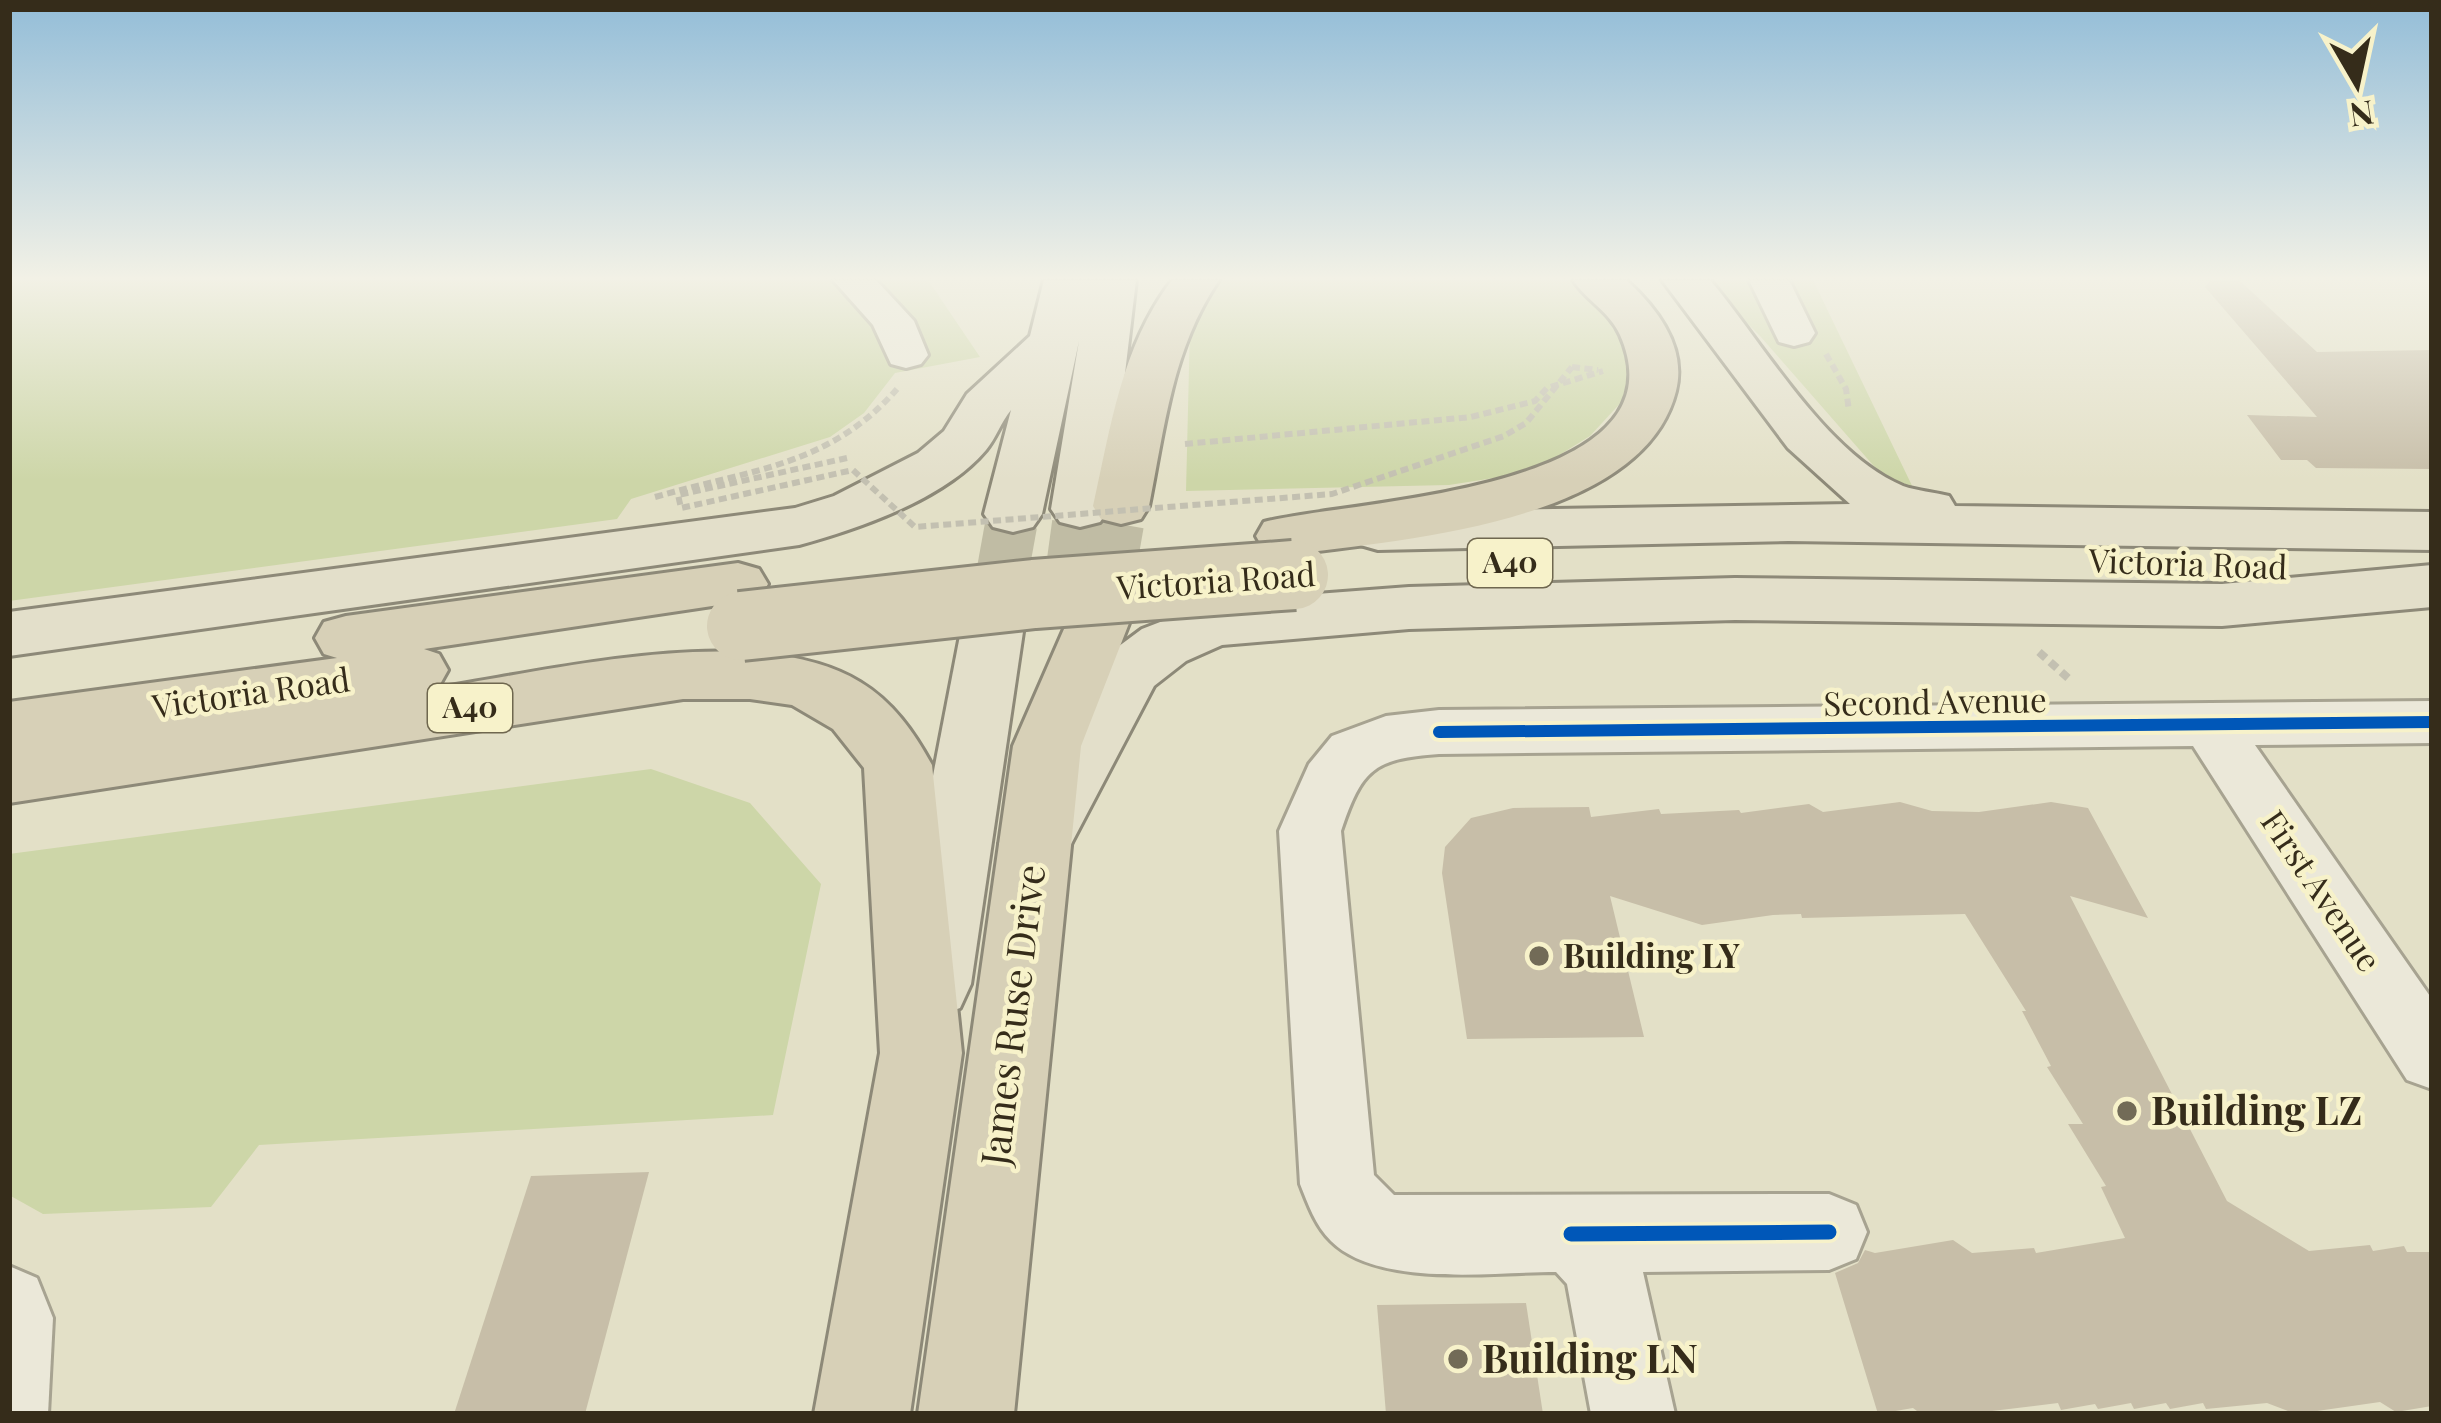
<svg xmlns="http://www.w3.org/2000/svg" width="2441" height="1423" font-family="'Playfair Display',serif">
  <style>
    .green { fill: #cdd6a8 }
    .building { fill: #c7bea8 }
    .lines { fill: none; stroke-linecap: round; stroke-linejoin: round }
    .major-tunnel-far1 { stroke: #c0bca4; stroke-width: 52; stroke-dasharray: 52 27; stroke-linecap: butt }
    .major-tunnel { stroke: #c0bca4; stroke-width: 68; stroke-dasharray: 68 34; stroke-linecap: butt }
    .highway-tunnel-far1 { stroke: #c0bca4; stroke-width: 52; stroke-dasharray: 52 27; stroke-linecap: butt }
    .highway-tunnel { stroke: #c0bca4; stroke-width: 68; stroke-dasharray: 68 34; stroke-linecap: butt }
    .minor-casing { stroke: #a7a391; stroke-width: 6 }
    .major-casing { stroke: #8d8978; stroke-width: 6 }
    .highway-casing { stroke: #8d8978; stroke-width: 6 }
    .path-far1 { stroke: #c3c0b1; stroke-width: 6; stroke-dasharray: 8 4.5; stroke-linecap: butt }
    .path { stroke: #c3c0b1; stroke-width: 8; stroke-dasharray: 9 6; stroke-linecap: butt }
    .minor { fill: #ebe8d9; fill-rule: evenodd }
    .major { fill: #e3dfca; fill-rule: evenodd }
    .highway { fill: #d7d0b7; fill-rule: evenodd }
    .highway-bridge-casing { stroke: #8d8978; stroke-width: 74; stroke-linecap: butt }
    .path-bridge { stroke: #c3c0b1; stroke-width: 6; stroke-dasharray: 8 4.5; stroke-linecap: butt }
    .highway-bridge { stroke: #d7d0b7; stroke-width: 68 }
    .cycleway-far1-casing { stroke: #f7f2ca; stroke-width: 20 }
    .cycleway-casing { stroke: #f7f2ca; stroke-width: 22 }
    .cycleway-far1 { stroke: #0057b8; stroke-width: 12 }
    .cycleway { stroke: #0057b8; stroke-width: 15 }
    .poi-dot { fill: #726b57; stroke: #f7f2ca; stroke-width: 4.5 }
    .labels { text-anchor: middle; stroke-width: 9; stroke-linejoin: round; paint-order: stroke }
    .shield { fill: #f7f2ca; stroke: #6f674f; stroke-width: 3 }
    .shield-label { font-size: 30px; font-weight: bold; fill: #352c1a }
    .street-label { font-size: 33px; fill: #352c1a; stroke: #f7f2ca }
    .poi-label { font-size: 33px; font-weight: bold; fill: #352c1a; stroke: #f7f2ca; text-anchor: start }
    .near-street-label { font-size: 39px; fill: #352c1a; stroke: #f7f2ca }
    .near-poi-label { font-size: 39px; font-weight: bold; fill: #352c1a; stroke: #f7f2ca; text-anchor: start }
  </style>
  <rect width="100%" height="100%" fill="#e3e0c7"/>
  <g class="green">
    <polygon points="9,280 928,280 980,357 895,373 864,413 830,437 631,499 617,519 9,601"/>
    <polygon points="1220,280 1572,280 1611,311 1632,358 1626,397 1590,436 1532,472 1449,485 1186,491 1190,327"/>
    <polygon points="1703,280 1813,280 1916,494 1886,480 1760,336"/>
    <polygon points="651,769 750,803 821,884 773,1115 259,1145 211,1207 43,1214 9,1195 9,854"/>
  </g>
  <g class="building">
    <polygon points="2211,280 2239,280 2317,352 2432,350 2432,469 2316,468 2307,460 2281,460 2247,415 2317,417 2205,287"/>
    <polygon points="1900,802 1932,811 1979,812 2051,802 2088,808 2148,918 2070,896 2227,1201 2309,1251 2370,1245 2373,1251 2404,1246 2407,1252 2432,1252 2432,1406 2396,1412 2380,1402 2296,1414 2267,1403 2206,1409 2203,1403 2170,1409 2166,1403 2134,1409 2131,1403 2098,1409 2095,1404 2061,1410 2058,1403 1967,1414 1921,1414 1913,1408 1878,1414 1835,1273 1858,1263 1865,1250 1875,1253 1953,1240 1972,1253 2034,1248 2036,1253 2125,1238 2101,1187 2106,1186 2068,1124 2083,1124 2047,1067 2051,1066 2022,1011 2026,1011 1965,914 1802,918 1801,914 1773,915 1702,925 1610,896 1644,1037 1467,1039 1442,873 1445,847 1471,818 1513,808 1589,807 1591,817 1659,809 1661,814 1739,810 1741,813 1809,804 1823,812"/>
    <polygon points="649,1172 585,1414 454,1414 531,1176"/>
    <polygon points="1526,1303 1543,1414 1386,1414 1377,1305"/>
  </g>
  <g class="lines">
    <g class="major-tunnel-far1">
      <polyline points="1002,575 1013,514"/>
      <polyline points="1071,575 1080,509"/>
    </g>
    <g class="major-tunnel">
      <polyline points="1066,617 1072,572"/>
      <polyline points="993,625 1003,572"/>
    </g>
    <polyline class="highway-tunnel-far1" points="1109,575 1121,506"/>
    <polyline class="highway-tunnel" points="1102,613 1109,572"/>
    <defs>
      <g id="minor">
        <polygon points="833,280 876,280 914,321 928,355 921,364 906,368 891,364 873,325"/>
        <polygon points="1749,280 1789,280 1815,333 1809,342 1794,346 1779,342"/>
        <path d="M2432 701V743L2255 745 2432 999V1089L2407 1080 2193 746 1439 754C1373 759 1362 769 1341 831L1374 1175 1394 1195 1829 1194 1856 1205 1867 1232 1856 1259 1829 1270 1643 1272 1675 1414H1591L1567 1284 1556 1272C1494 1272 1378 1288 1331 1241 1315 1225 1308 1204 1300 1184L1279 831 1309 764 1332 736 1386 716 1439 710Z"/>
        <polygon points="9,1266 37,1278 53,1318 48,1414 9,1414"/>
      </g>
      <g id="major">
        <path d="M1044 280H1136L1109 509 1100 522 1080 527 1060 522 1051 509 1079 341 1042 514 1033 527 1013 532 993 527 984 514 1011 410C1001 422 996 438 986 450 945 499 858 529 799 545L9 656V612L795 508 834 496 918 453 944 431 967 394 1030 336Z"/>
        <path d="M1662 280H1710C1764 344 1825 453 1903 486 1917 491 1934 492 1949 496L1955 506 2432 512V550L1788 541 1378 550 1357 544 1349 531 1357 518 1378 512 1850 504 1788 448Z"/>
        <polygon points="2432,565 2432,607 2222,626 1735,620 1409,629 1222,645 1186,661 1154,686 1060,865 1035,873 1010,865 999,844 1107,655 1142,629 1212,602 1409,587 1735,578 2222,584"/>
        <polygon points="993,603 1015,610 1024,625 971,984 960,1008 932,1018 904,1008 893,984 962,625 971,610"/>
      </g>
      <g id="highway">
        <path d="M1172 280H1219C1172 349 1165 426 1149 506L1141 519 1121 524 1101 519 1093 506C1111 427 1121 347 1172 280Z"/>
        <path d="M1573 280H1626C1657 308 1687 347 1676 391 1643 524 1399 540 1285 555L1264 550 1256 536 1264 522C1346 500 1690 493 1620 335 1610 312 1587 301 1573 280Z"/>
        <path d="M738 563 759 569 768 584 759 599 424 649 439 654 448 670 439 686 430 689C547 672 756 618 860 682 893 702 914 732 932 765L962 1053 910 1414H814L880 1053 864 768 833 729 792 705 750 699H683L9 803V702L337 658 324 654 315 638 324 622 346 616Z"/>
        <polygon points="1102,592 1124,598 1133,613 1081,746 1014,1414 918,1414 1013,746 1071,613 1080,598"/>
      </g>
    </defs>
    <use href="#minor" class="minor-casing"/>
    <use href="#major" class="major-casing"/>
    <use href="#highway" class="highway-casing"/>
    <g class="path-far1">
      <polyline points="1826,354 1846,389 1849,411"/>
      <polyline points="1572,367 1598,370"/>
      <polyline points="1185,444 1471,417 1535,401 1547,388 1603,371"/>
      <path d="M655 497C748 470 829 467 897 389"/>
    </g>
    <polyline class="path" points="2039,652 2068,678"/>
    <use href="#minor" class="minor"/>
    <use href="#major" class="major"/>
    <use href="#highway" class="highway"/>
    <defs>
      <polyline id="highway-bridge" points="741,626 1034,594 1294,575"/>
    </defs>
    <use href="#highway-bridge" class="highway-bridge-casing"/>
    <polyline class="path-bridge" points="847,458 678,495 681,508 853,470 915,527 1332,494 1504,436 1526,423 1572,367"/>
    <use href="#highway-bridge" class="highway-bridge"/>
    <defs>
      <polyline id="cycleway-far1" points="1439,732 2432,722"/>
      <polyline id="cycleway" points="1571,1234 1829,1232"/>
    </defs>
    <use href="#cycleway-far1" class="cycleway-far1-casing"/>
    <use href="#cycleway" class="cycleway-casing"/>
    <use href="#cycleway-far1" class="cycleway-far1"/>
    <use href="#cycleway" class="cycleway"/>
  </g>
  <linearGradient id="sky" x2="0" y2="1"><stop stop-color="#93bdd8"/><stop offset="0.58" stop-color="#f2f1e6"/><stop offset="1" stop-color="#f2f1e6" stop-opacity="0"/></linearGradient>
  <rect width="2441" height="480" fill="url(#sky)"/>
  <g class="poi-dot">
    <circle cx="1539" cy="956" r="12"/>
    <circle cx="2127" cy="1111" r="12"/>
    <circle cx="1458" cy="1359" r="12"/>
  </g>
  <g class="labels">
    <g class="shield">
      <rect x="1468" y="539" width="84" height="48" rx="9"/>
      <rect x="428" y="684" width="84" height="48" rx="9"/>
    </g>
    <g class="shield-label">
      <text x="1510" y="573">A40</text>
      <text x="470" y="718">A40</text>
    </g>
    <g class="street-label">
      <text transform="translate(2188 564) rotate(2)" y="12">Victoria Road</text>
      <text transform="translate(1216 581) rotate(-4)" y="12">Victoria Road</text>
      <text transform="translate(251 693) rotate(-8)" y="12">Victoria Road</text>
      <text transform="translate(1935 702) rotate(-1)" y="12">Second Avenue</text>
      <text transform="translate(2321 891) rotate(56)" y="12">First Avenue</text>
    </g>
    <g class="poi-label">
      <text x="1563" y="968">Building LY</text>
    </g>
    <g class="near-street-label">
      <text transform="translate(1013 1015) rotate(-83)" y="14">James Ruse Drive</text>
    </g>
    <g class="near-poi-label">
      <text x="2151" y="1125">Building LZ</text>
      <text x="1482" y="1373">Building LN</text>
    </g>
  </g>
  <rect width="2441" height="1423" fill="none" stroke="#352c1a" stroke-width="24"/>
  <g transform="translate(2357 84) rotate(171)" stroke="#f7f2ca" stroke-width="9" paint-order="stroke">
  <path d="M0-9L21 45L0 30L-21 45Z" fill="#352c1a"/>
  <text y="-18" font-size="33" font-weight="bold" text-anchor="middle" fill="#352c1a">N</text>
  </g>
</svg>
